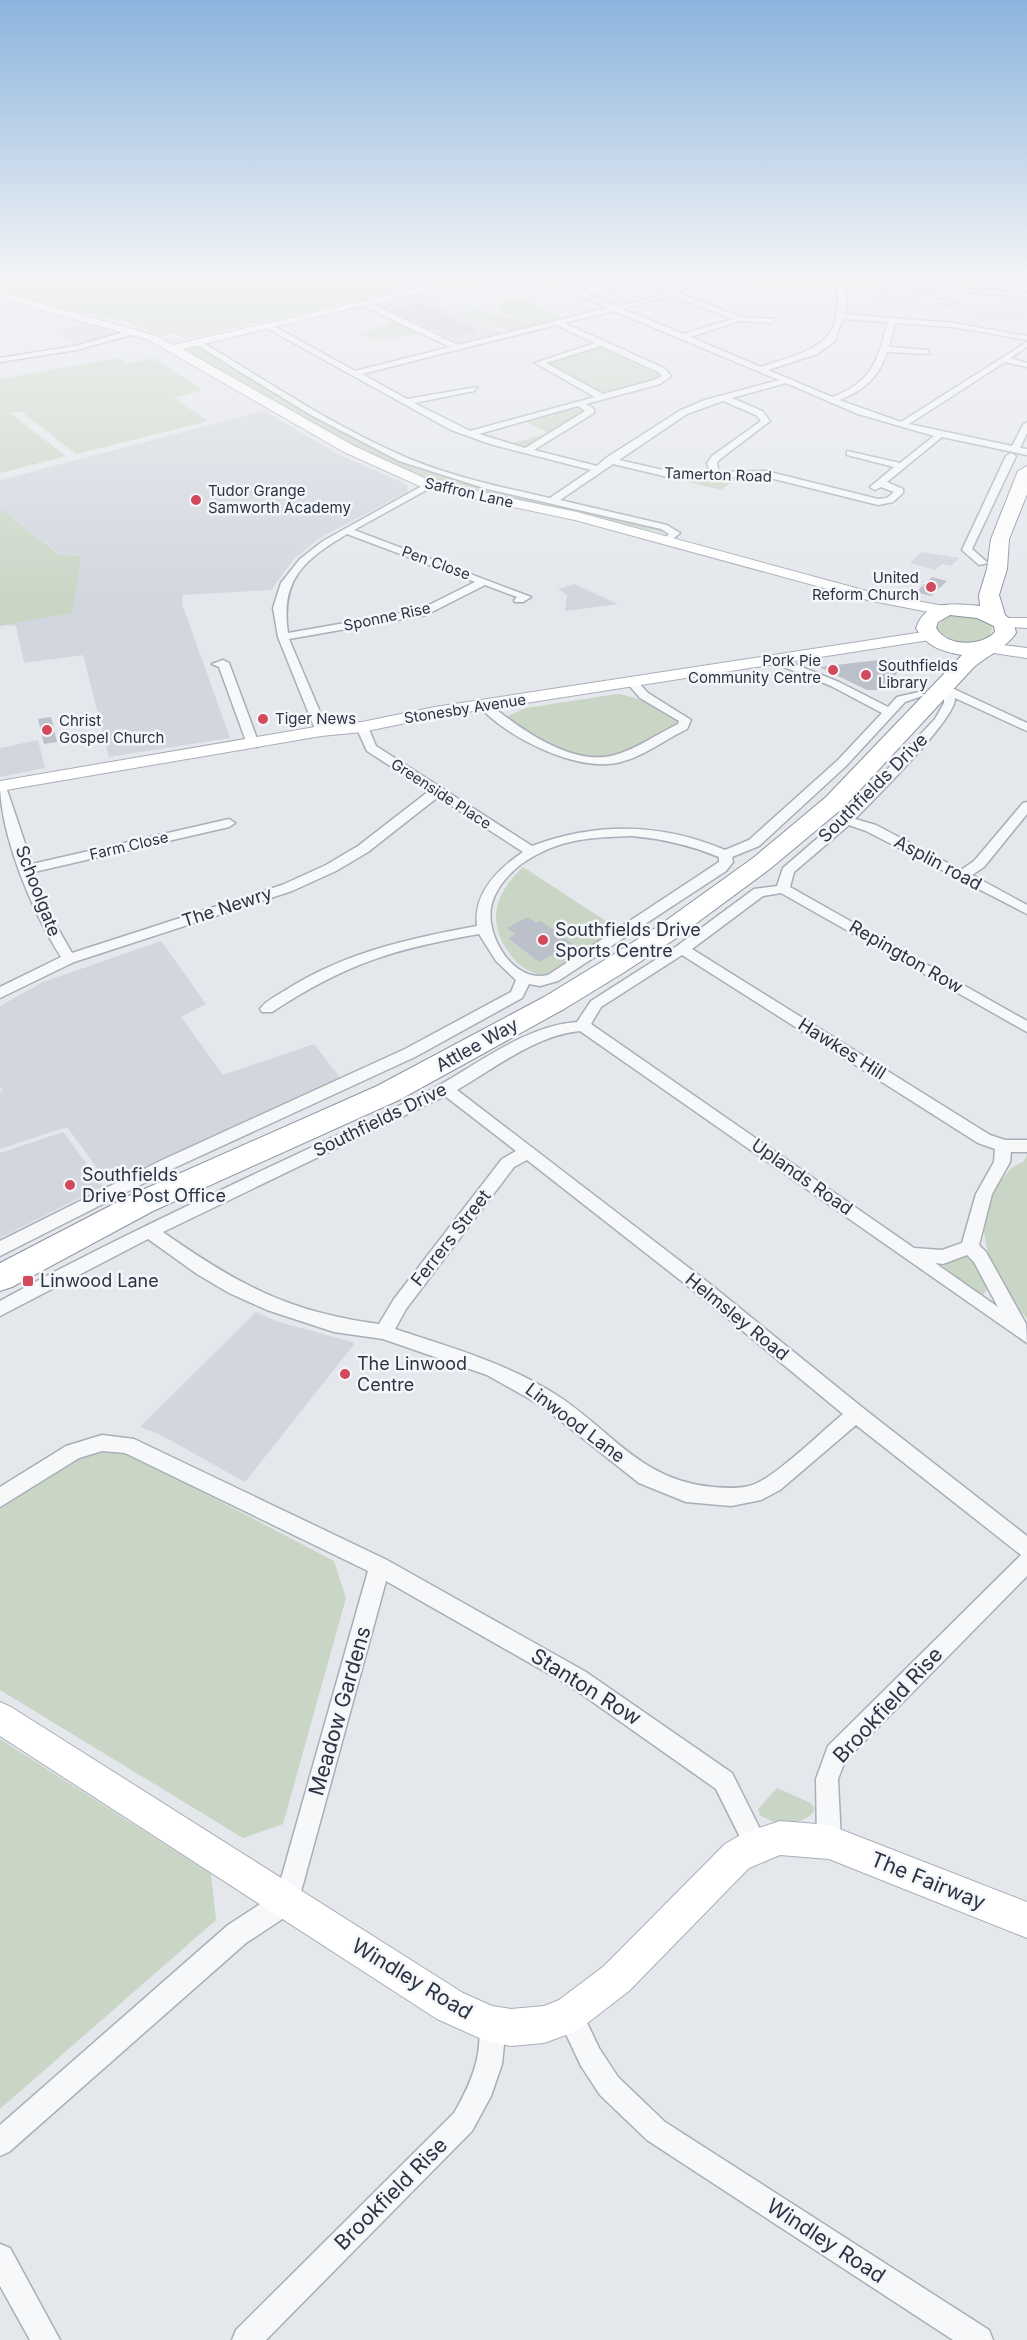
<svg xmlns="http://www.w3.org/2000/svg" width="1027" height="2340" font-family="Inter,sans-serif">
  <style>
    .built { fill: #d2d6de }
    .green { fill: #c9d6c5 }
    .building { fill: #bbc0ca }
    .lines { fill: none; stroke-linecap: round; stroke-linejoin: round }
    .street-casing { stroke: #a9aeb7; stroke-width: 3 }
    .secondary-casing { stroke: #a9aeb7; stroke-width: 2 }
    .highway-casing { stroke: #8b94a3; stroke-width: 2 }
    .street { fill: #f7f8fa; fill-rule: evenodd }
    .secondary { fill: #fff; fill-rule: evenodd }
    .highway { fill: #fff; fill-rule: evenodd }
    .poi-dot { fill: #d1495b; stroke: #f4f6f9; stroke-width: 2 }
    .labels { text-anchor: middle; stroke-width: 5; stroke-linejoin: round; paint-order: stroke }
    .far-street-label { font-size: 15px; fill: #2b3445; stroke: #f4f6f9 }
    .far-poi-label { font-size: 15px; fill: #2b3445; stroke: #f4f6f9; text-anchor: start }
    .street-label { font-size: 18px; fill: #2b3445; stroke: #f4f6f9 }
    .poi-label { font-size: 18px; fill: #2b3445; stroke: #f4f6f9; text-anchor: start }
    .near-street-label { font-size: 21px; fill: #2b3445; stroke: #f4f6f9 }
  </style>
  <rect width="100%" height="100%" fill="#e4e7ec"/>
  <g class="built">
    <polygon points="671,274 810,274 812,279 712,279"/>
    <polygon points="882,285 888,285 885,295 912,298 921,309 911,309 906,320 904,320 905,311 874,308 877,297 882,297"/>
    <polygon points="421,294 456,315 494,327 504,334 456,345 377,306"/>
    <polygon points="1014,296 1018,296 1017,306 1025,308 1020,323 988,318 977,327 973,327 981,319 970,312 984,304 1012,305"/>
    <polygon points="86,322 103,328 112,335 76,345 54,332"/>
    <polygon points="264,411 336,453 408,485 407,492 318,539 293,560 271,590 183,595 182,604 230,738 109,757 83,655 24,663 16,626 3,625 71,613 82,556 61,555 0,508 0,480"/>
    <polygon points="922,552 959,558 951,566 942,564 935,570 910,563"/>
    <polygon points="574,584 618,604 565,611 567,595 558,589"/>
    <polygon points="38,740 45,768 0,777 0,748"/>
    <polygon points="161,941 206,1004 181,1017 223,1075 314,1044 341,1079 108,1183 67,1127 0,1149 0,1093 3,1089 0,1088 0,1006 43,982"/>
    <polygon points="63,1132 103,1186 0,1238 0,1153"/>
    <polygon points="256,1312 276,1321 355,1343 245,1482 161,1435 140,1427"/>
  </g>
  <g class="green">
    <polygon points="36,274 430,274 387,283 386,293 195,337 183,337 174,333 160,336 124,320 67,310 0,293 0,276 26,276"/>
    <polygon points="521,297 559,318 558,321 515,333 454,313 478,309 506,318 517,316 504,313 499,307 505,304 501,302"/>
    <path d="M392 320 424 335C395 333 385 347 358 333L390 324Z"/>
    <polygon points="193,346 198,346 284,396 268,400 183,350"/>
    <polygon points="596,347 607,348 660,374 659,378 612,392 603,392 543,365 548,360"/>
    <polygon points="118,358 127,364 153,358 203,390 174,398 208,421 76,454 21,411 0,416 0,379"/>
    <path d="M285 397 396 459 482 487C450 508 304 419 270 401Z"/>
    <polygon points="576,407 585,411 530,446 507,445 548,433 525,421"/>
    <polygon points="11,414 66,456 0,473 0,417"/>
    <polygon points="740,476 721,490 681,480 681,479"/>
    <polygon points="488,489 665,530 670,534 479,494"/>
    <polygon points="0,508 60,555 82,556 72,613 0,626"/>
    <path d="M951 614H973L993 625 989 639C969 644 955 645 937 632V627L945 617Z"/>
    <path d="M617 694C639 696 660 709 679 721L677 725C657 735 635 751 613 756 584 764 532 737 508 720V716L526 708Z"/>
    <path d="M523 867 618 929 544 976C527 972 517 965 507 950 486 918 497 892 523 867Z"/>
    <path d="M1027 1155V1319C997 1284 964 1227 999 1183 1007 1174 1011 1166 1023 1162Z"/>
    <polygon points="968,1257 974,1260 988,1288 983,1295 943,1269 946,1262"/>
    <polygon points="116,1447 334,1561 346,1598 283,1824 243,1838 0,1690 0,1509 73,1460 86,1453"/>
    <polygon points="0,1739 211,1874 216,1920 0,2109"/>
    <path d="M777 1788 811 1803 815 1808 813 1813C797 1827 776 1826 760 1815L758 1809Z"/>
  </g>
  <g class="building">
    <polygon points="420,303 480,331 453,338 392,310"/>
    <polygon points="932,577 947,581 931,596 916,592"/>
    <polygon points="887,659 902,664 894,678 881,690 867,690 819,667"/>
    <polygon points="51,717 57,742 44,744 38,719"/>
    <polygon points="528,917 537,923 541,921 573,944 539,962 508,938 516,934 507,928"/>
  </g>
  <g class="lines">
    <defs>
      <g id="street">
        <path d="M531 274H540L580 291 616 283V287L587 294C595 297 608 306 617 305 638 305 671 291 688 280L653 274 703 278 840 279 960 288 964 274H970L967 288 1027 293V297L857 283 844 284 847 305 844 314 953 323 1027 336V340L953 327 895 323 889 347 927 350 930 354 887 352C879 377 864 391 839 400L901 422 1027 342V347L1010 358 1027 363V367L1005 362 909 424 1012 446 1023 425 1027 422V433L1020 448 1027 449V455L942 437 887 482 903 489V493L893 502 878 505 766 477 672 478 613 464 560 500 667 525 680 533 667 544 662 541 669 534 661 529 487 489 399 461 309 414 192 342 199 340C266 381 333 426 405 457 452 477 501 487 550 498L591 470 490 444 451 430 263 326 270 324 355 371 450 347 361 305V301H367L458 345 608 308ZM696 281 837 284C844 347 811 350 761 367L690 337 740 321 771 323 774 319 741 317 678 293ZM671 295 733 319 683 334 623 309ZM614 311 779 380 705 400 681 410 606 458 597 466 534 450 594 413V409L586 404 660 384 671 376 664 368 564 323ZM842 319 888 322C877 361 873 382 832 397L768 370 817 354 835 341ZM556 325 595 343 535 363 595 397 470 431 414 403 474 391 477 387 407 399 362 374ZM601 346 658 372 662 376 654 380 603 394 546 363ZM786 383 858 414 934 436 900 463 847 451V455L894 467 870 487 875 490 881 487 894 492 887 498 878 499 766 471 719 472 717 463 719 460 770 421 762 411 732 398ZM723 401 756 415 761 421 712 456 707 463 710 472H672L619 460 687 414ZM578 406 585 411 525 448 479 434Z"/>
        <polygon points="941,299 957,302 953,304 938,303"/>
        <polygon points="128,331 131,335 76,350 0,362 0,358 75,346"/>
        <polygon points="1011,453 1016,456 972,549 988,563 979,565 962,550 1006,456"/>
        <path d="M429 482 432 483V487L354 530 531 597 523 602H515L514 600 517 597 485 585 426 615 289 639 323 719 327 731 317 734 278 637 273 608 281 583 300 559 323 541ZM347 534 475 582 419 610 288 633C280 579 304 560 347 534Z"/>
        <path d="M774 659H782L839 682 888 707 897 697 919 692 925 695 905 702 846 766 759 846 732 857 733 862 726 871 558 981 540 986 529 984 522 998 415 1057 172 1169 0 1256V1241L160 1161 405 1049 511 992 516 980 496 961 479 934C393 949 345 964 272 1012H262L260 1009C266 1000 280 994 289 988 347 952 411 938 477 926 473 893 498 869 523 852L438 797 368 852 336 871 292 891 74 962 0 998V987L61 957C33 913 0 836 0 783L6 787 32 864 229 819 235 823 229 827 34 872 53 920 72 953 282 885 326 865 358 846 429 791 367 751 356 727 362 723 368 727 376 746 532 846C596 822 662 823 725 850L749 840 838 760 882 713 831 686 774 663ZM632 836C663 839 690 845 719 857V862L548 975C513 984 483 933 492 903 498 882 519 863 538 854 567 838 600 837 632 836Z"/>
        <polygon points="223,660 229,663 259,744 257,747 247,744 219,667 212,664"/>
        <path d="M944 680H952L954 689 1027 723V731L955 698C957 718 873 800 855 819L876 825 961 870 974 861 1023 803 1027 802V814L984 867 972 875 1027 905V914L866 831 849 825 794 872 790 887 1027 1021V1032L781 893 763 896 692 949 990 1135 1005 1140H1027V1152H1011L1010 1162 992 1194 979 1245 986 1252 1026 1324 1027 1343 580 1031C536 1035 495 1068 457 1090L710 1284 863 1408 1027 1536V1576L845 1761 838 1779 841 1842 837 1850 829 1854 821 1850 817 1842 816 1779 828 1746 1021 1555 856 1425 780 1490 761 1500 731 1506 686 1502 639 1483 542 1406 487 1375 383 1339 334 1332 267 1310 229 1293 197 1274 148 1239 0 1316V1301C138 1225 280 1164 421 1095 470 1071 521 1026 577 1022L591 1001 677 946 754 889 777 886 783 868 842 817 935 719 944 703ZM682 955 978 1143 995 1149 994 1162 976 1194 962 1243 942 1250 914 1248 591 1024 601 1007ZM445 1096 516 1151 502 1159 394 1299 379 1324C288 1312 237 1284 163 1232ZM527 1160 698 1294 843 1414C822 1431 772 1481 749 1486 737 1489 725 1488 713 1487 639 1480 613 1431 555 1394 506 1363 450 1347 395 1329L406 1309 514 1167ZM967 1255 974 1262 998 1307 935 1263 943 1264Z"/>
        <path d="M629 681H637L648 693 691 720 687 729C664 740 642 758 616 763 575 771 506 737 479 706L489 704C521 729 572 767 615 755 637 749 657 734 678 724L679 721 640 698 627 683Z"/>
        <polygon points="102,1435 134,1439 387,1560 586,1672 732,1773 768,1845 764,1853 756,1857 748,1853 716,1789 570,1686 386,1581 296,1910 246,1943 9,2152 0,2156 0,2125 228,1925 277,1893 368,1571 125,1453 102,1451 79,1458 0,1507 0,1487 66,1446"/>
        <polygon points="570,2002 579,2006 599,2048 618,2077 665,2122 989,2330 993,2340 953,2340 647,2140 600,2095 581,2066 557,2015 561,2006"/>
        <path d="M493 2012 502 2016 506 2025 502 2064 491 2096 472 2131 266 2340H232L236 2330 454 2113C465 2094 474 2076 478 2054 480 2041 479 2028 484 2016Z"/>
        <polygon points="0,2244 10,2248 60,2340 30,2340 0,2286"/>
      </g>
      <g id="secondary">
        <polygon points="479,274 496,274 182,349 354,446 433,482 577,512 874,593 949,607 952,610 949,613 944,615 868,600 575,520 424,488 344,452 149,340 0,298 0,292 157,336 173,345"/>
        <polygon points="1004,618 1027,618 1027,628 998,626 996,623 998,620"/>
        <polygon points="930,631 938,636 936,639 435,717 362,732 321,736 0,791 0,781 321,726 362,722 435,707"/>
        <polygon points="987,643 1027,648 1027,658 981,651 979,648 981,645"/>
        <polygon points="0,1702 11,1707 463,1993 492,2006 511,2009 544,2006 559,2000 604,1966 725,1844 744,1833 780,1821 829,1825 1027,1902 1027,1938 829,1859 780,1855 749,1868 629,1991 577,2031 544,2043 511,2046 486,2041 437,2019 0,1736"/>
      </g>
      <path id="highway" d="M1027 466V494L1009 539 1007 569 999 595 1005 615 1014 623 1016 633C1006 648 988 655 974 667L844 807 771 868 675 939 623 973 564 1009 399 1100 153 1211 12 1287 0 1291V1263L131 1195 377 1086 544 997 603 961 657 927 753 858 826 797 962 655C941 651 927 647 916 628 926 599 955 604 980 606L979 595 987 569 991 539 1018 471ZM950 615 977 618 994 626 995 632C981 647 947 647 936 628L938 622Z"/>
    </defs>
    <use href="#street" class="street-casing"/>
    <use href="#secondary" class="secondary-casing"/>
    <use href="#highway" class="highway-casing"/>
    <use href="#street" class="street"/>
    <use href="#secondary" class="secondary"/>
    <use href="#highway" class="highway"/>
  </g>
  <linearGradient id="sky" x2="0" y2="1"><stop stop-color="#8bb4dd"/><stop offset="0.46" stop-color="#f3f4f6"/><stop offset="1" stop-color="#f3f4f6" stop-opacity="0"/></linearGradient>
  <rect width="1027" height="601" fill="url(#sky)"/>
  <g class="poi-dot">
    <circle cx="196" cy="500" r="6"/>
    <circle cx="931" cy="587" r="6"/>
    <circle cx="833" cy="670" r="6"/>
    <circle cx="866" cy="675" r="6"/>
    <circle cx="263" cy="719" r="6"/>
    <circle cx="47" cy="730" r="6"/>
    <circle cx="543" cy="940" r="6"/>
    <circle cx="70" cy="1185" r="6"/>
    <rect x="22" y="1275" width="12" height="12" rx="3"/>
    <circle cx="345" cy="1374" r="6"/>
  </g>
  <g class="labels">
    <g class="far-street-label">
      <text transform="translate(718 475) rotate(2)" y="5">Tamerton Road</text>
      <text transform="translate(469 493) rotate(13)" y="5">Saffron Lane</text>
      <text transform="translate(436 563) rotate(20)" y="5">Pen Close</text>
      <text transform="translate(387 617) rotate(-12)" y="5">Sponne Rise</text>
      <text transform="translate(465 709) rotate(-9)" y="5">Stonesby Avenue</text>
      <text transform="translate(441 794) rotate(33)" y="5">Greenside Place</text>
      <text transform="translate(129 846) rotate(-13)" y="5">Farm Close</text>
    </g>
    <g class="far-poi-label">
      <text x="208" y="496">Tudor Grange<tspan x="208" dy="17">Samworth Academy</tspan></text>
      <text x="919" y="583" text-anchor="end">United<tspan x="919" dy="17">Reform Church</tspan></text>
      <text x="821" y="666" text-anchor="end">Pork Pie<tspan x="821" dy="17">Community Centre</tspan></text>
      <text x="878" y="671">Southfields<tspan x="878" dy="17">Library</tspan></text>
      <text x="275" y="724">Tiger News</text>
      <text x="59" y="726">Christ<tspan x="59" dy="17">Gospel Church</tspan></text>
    </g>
    <g class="street-label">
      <text transform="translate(873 788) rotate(-45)" y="6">Southfields Drive</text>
      <text transform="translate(938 863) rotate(28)" y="6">Asplin road</text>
      <text transform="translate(38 891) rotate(69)" y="6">Schoolgate</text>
      <text transform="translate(227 907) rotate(-18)" y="6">The Newry</text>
      <text transform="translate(906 957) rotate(30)" y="6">Repington Row</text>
      <text transform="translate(477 1045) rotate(-29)" y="6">Attlee Way</text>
      <text transform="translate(842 1049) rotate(32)" y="6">Hawkes Hill</text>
      <text transform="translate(380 1120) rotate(-26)" y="6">Southfields Drive</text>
      <text transform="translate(802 1177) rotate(35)" y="6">Uplands Road</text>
      <text transform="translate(451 1238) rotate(-52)" y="6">Ferrers Street</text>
      <text transform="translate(737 1317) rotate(39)" y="6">Helmsley Road</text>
      <text transform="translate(575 1423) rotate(37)" y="6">Linwood Lane</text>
    </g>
    <g class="poi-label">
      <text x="555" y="936">Southfields Drive<tspan x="555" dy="21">Sports Centre</tspan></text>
      <text x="82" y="1181">Southfields<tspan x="82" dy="21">Drive Post Office</tspan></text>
      <text x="40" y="1287">Linwood Lane</text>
      <text x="357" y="1370">The Linwood<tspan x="357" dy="21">Centre</tspan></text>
    </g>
    <g class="near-street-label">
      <text transform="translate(586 1687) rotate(32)" y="7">Stanton Row</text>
      <text transform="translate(888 1705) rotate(-47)" y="7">Brookfield Rise</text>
      <text transform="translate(340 1711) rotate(-74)" y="7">Meadow Gardens</text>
      <text transform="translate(928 1881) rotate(22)" y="7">The Fairway</text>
      <text transform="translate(412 1979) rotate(31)" y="7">Windley Road</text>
      <text transform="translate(391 2194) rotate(-45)" y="7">Brookfield Rise</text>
      <text transform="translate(826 2241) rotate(33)" y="7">Windley Road</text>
    </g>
  </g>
</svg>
